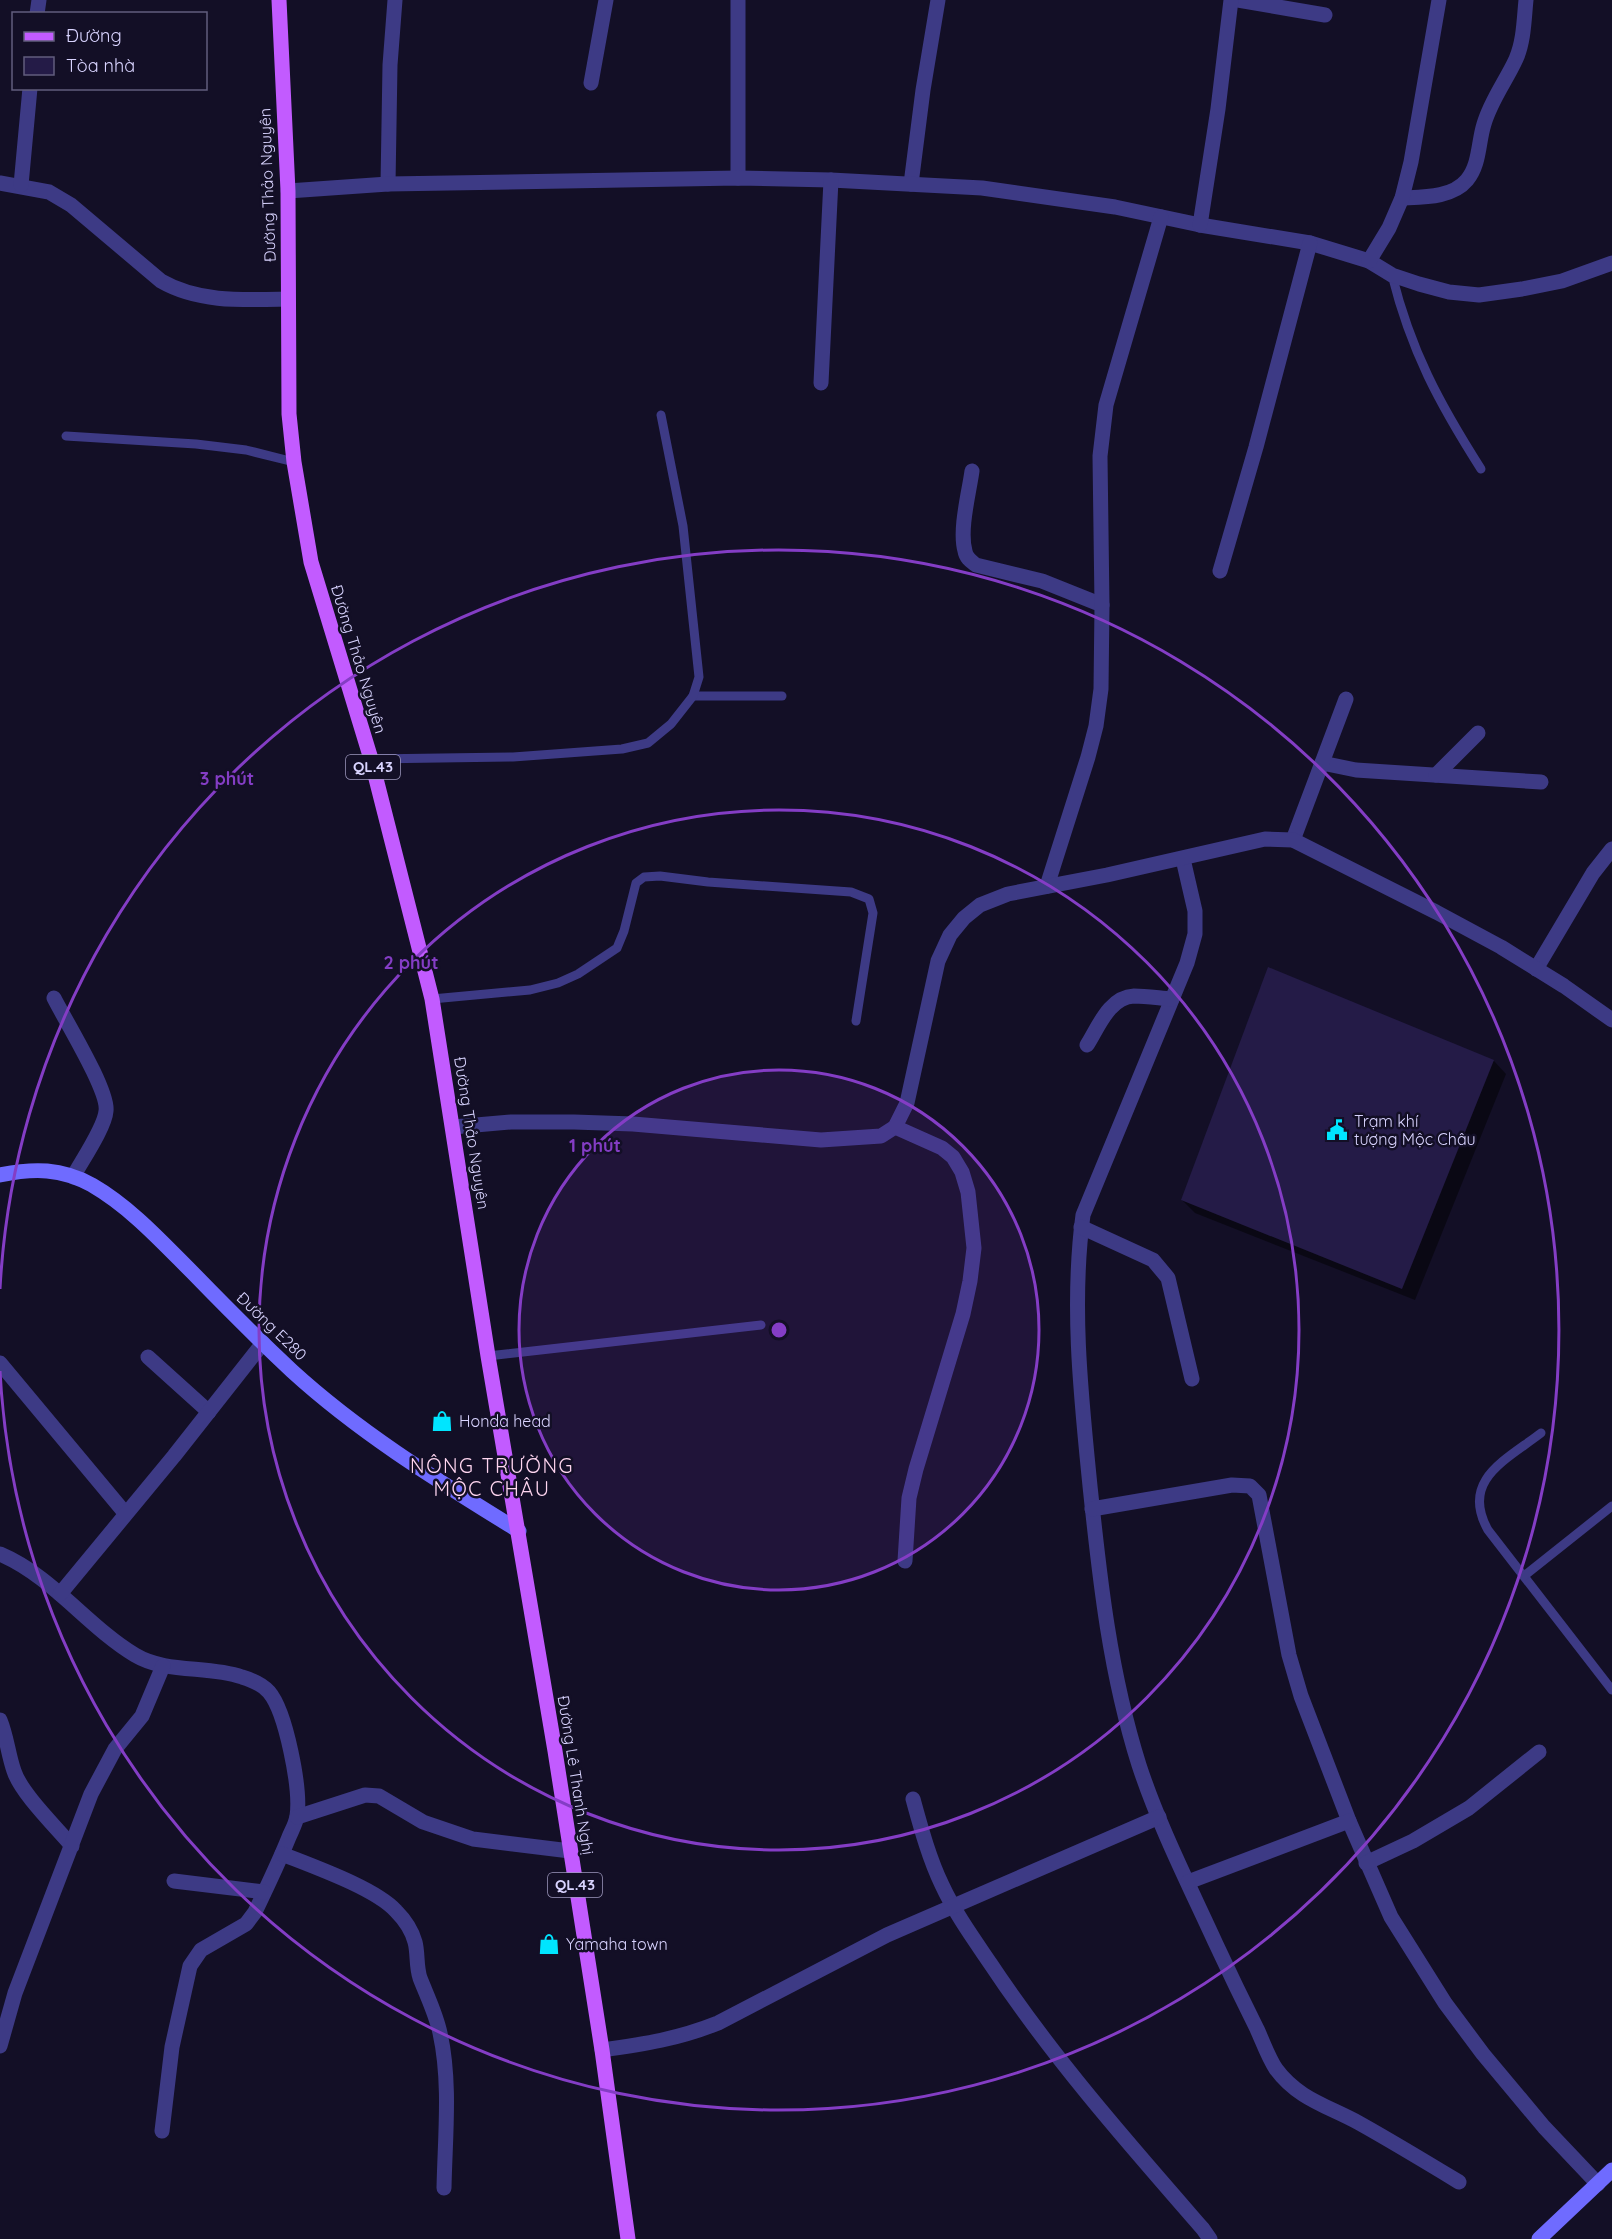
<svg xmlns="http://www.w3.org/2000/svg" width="1612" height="2239" font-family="Quicksand,sans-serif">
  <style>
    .shadow { fill: #0007 }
    .building { fill: #241b47 }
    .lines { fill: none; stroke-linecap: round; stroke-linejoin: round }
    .lane { stroke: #3d3a85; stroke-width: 9 }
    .street { stroke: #3d3a85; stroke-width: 15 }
    .secondary { stroke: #6f6bff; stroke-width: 15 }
    .primary { stroke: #c25bff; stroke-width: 15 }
    .ring { fill: none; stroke: #843dc5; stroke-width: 3 }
    .labels { text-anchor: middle; stroke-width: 5; stroke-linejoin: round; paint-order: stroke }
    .shield { fill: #130f26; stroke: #9e99be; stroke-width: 1.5 }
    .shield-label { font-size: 15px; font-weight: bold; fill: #d9d4ff }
    .street-label { font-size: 16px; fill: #d9d4ff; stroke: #130f26 }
    .poi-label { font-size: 16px; fill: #d9d4ff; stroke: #130f26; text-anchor: start }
    .quarter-label { font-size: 20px; letter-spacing: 1.5px; fill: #ffd6f0; stroke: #130f26 }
    .centre { fill: #843dc5; stroke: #130f26; stroke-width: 3 }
    .ring-label { font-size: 18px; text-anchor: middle; font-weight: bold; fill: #843dc5; stroke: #130f26; stroke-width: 5; stroke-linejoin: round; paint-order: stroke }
  </style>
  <rect width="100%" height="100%" fill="#130f26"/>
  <polygon class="shadow" points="1269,969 1494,1061 1506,1074 1415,1300 1195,1213 1182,1200"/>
  <polygon class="building" points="1268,967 1494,1060 1402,1289 1181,1200"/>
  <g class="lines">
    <g class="lane">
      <path d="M1392 275C1411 351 1439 403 1481 469"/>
      <polyline points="66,436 196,444 246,450 294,462"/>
      <polyline points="693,696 782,696"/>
      <polyline points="371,759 513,757 622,749 648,743 671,724 693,696 699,677 683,526 661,415"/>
      <polyline points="432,999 530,990 558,983 578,974 617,948 624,931 636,883 644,877 660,876 708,882 851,892 869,899 873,913 856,1021"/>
      <polyline points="488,1356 761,1325"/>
      <path d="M1541 1433C1506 1460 1460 1480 1488 1530L1612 1690"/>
      <polyline points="1524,1576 1612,1506"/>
    </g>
    <g class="street">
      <polyline points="738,0 738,178"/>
      <polyline points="1238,0 1325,15"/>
      <polyline points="37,14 39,0"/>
      <polyline points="591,83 606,0"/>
      <path d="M0 183 49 192 71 205 161 281C199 303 245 300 288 299"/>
      <polyline points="388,184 390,65 395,0"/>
      <polyline points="911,184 923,90 938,0"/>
      <polyline points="21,185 30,88"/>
      <polyline points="288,191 388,184 738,178 831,180 982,188 1115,207 1200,225 1310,243 1369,261 1392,275 1419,284 1449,292 1479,295 1522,289 1562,281 1612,263"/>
      <path d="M1402 198C1423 197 1452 198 1467 180 1480 164 1478 143 1484 124 1491 100 1506 81 1516 59 1524 41 1524 19 1526 0"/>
      <polyline points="1200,225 1218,109 1231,0"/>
      <polyline points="1369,261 1389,228 1402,198 1411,162 1439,0"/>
      <polyline points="821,383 831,180"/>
      <path d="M972 471C969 493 959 530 965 551 966 558 971 561 976 565L1042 581 1102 605"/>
      <polyline points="1220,571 1256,447 1310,243"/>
      <polyline points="1322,763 1356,770 1541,782"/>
      <polyline points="1436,775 1478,733"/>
      <polyline points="1293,840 1346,699"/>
      <path d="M1183 859 1195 911V934L1187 963 1083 1215C1071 1305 1081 1396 1090 1486 1100 1582 1110 1673 1139 1765 1159 1826 1189 1885 1216 1944 1229 1972 1243 2001 1257 2029 1263 2042 1268 2057 1276 2069 1298 2099 1328 2106 1359 2123 1393 2142 1426 2162 1459 2182"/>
      <polyline points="1047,886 1088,757 1096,726 1101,689 1102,605 1100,456 1106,405 1161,217"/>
      <polyline points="1536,969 1593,873 1612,849"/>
      <path d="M54 998C65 1020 109 1091 106 1111 105 1127 81 1162 73 1177"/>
      <path d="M1087 1045C1098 1028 1109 997 1134 996 1146 996 1159 998 1172 999"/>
      <polyline points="453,1127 511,1122 574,1122 633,1124 821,1140 881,1136 895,1127 907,1103 938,961 950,935 964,918 980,905 1008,894 1107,875 1265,839 1293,840 1436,912 1501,947 1564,986 1612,1020"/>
      <polyline points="895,1127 942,1148 953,1157 962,1172 968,1192 974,1248 970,1281 963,1314 916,1469 909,1498 905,1561"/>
      <polyline points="1081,1227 1153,1260 1168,1278 1192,1379"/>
      <polyline points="148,1357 209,1412"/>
      <polyline points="0,1363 125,1513"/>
      <polyline points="1092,1509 1232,1485 1250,1486 1259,1495 1289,1655 1301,1696 1349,1821 1391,1917 1445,2003 1483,2054 1544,2127 1598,2184"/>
      <path d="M0 1554C52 1576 87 1626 135 1655 167 1674 207 1665 242 1677 252 1680 262 1684 269 1692 286 1712 301 1789 297 1816 296 1823 292 1830 289 1837 279 1862 267 1887 255 1912L246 1924 201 1950 190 1966 172 2047 162 2131"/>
      <polyline points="60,1594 174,1456 263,1343"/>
      <path d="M0 1720C7 1737 8 1754 14 1771 21 1793 56 1827 72 1846"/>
      <path d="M913 1799C921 1828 929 1858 942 1885 955 1913 973 1938 990 1963 1053 2058 1128 2143 1203 2229L1210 2239"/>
      <polyline points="297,1817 365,1795 379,1796 423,1822 473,1839 570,1851"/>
      <path d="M282 1854C312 1866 375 1888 396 1911 404 1919 412 1931 415 1942 418 1953 416 1966 420 1978 427 1996 436 2014 440 2033 451 2083 445 2137 444 2188"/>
      <polyline points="1366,1863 1413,1841 1469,1808 1539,1752"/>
      <polyline points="174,1881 264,1892"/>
      <polyline points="1188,1882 1349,1821"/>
      <polyline points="0,2046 15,1993 91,1794 115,1749 142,1716 163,1666"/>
      <path d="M602 2050C645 2044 678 2039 718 2023L887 1935 1159 1817"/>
    </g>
    <g class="secondary">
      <path d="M0 1175C34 1168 61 1168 92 1185 130 1207 161 1241 192 1272 224 1305 258 1339 292 1371 361 1434 440 1482 519 1531"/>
      <polyline points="1539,2239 1612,2170"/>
    </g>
    <polyline class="primary" points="279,0 288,191 289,414 294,462 311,562 371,759 432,999 488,1356 555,1751 602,2050 628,2239"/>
  </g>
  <circle cx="779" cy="1330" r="260" fill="#843dc5" fill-opacity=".12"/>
  <g class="ring">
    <circle cx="779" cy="1330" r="260"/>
    <circle cx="779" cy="1330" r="520"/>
    <path d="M0 1289A780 780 0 1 1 0 1371"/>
  </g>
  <defs>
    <symbol id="civic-bare" viewBox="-9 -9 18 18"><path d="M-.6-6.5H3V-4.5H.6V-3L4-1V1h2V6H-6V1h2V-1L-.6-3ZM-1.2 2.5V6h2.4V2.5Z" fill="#00e5ff" stroke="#130f26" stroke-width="2.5" paint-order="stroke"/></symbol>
    <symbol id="shop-bare" viewBox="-9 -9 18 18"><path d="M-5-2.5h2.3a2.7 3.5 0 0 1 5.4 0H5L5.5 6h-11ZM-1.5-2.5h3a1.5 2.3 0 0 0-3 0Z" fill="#00e5ff" stroke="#130f26" stroke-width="2.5" paint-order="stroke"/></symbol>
  </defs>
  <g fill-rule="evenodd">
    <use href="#civic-bare" x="1322" y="1115" width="30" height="30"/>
    <use href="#shop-bare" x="427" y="1406" width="30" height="30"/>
    <use href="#shop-bare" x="534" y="1929" width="30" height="30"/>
  </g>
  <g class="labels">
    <g class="shield">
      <rect x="346" y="755" width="54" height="24" rx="4.5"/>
      <rect x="548" y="1873" width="54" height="24" rx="4.5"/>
    </g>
    <g class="shield-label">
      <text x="373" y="772">QL.43</text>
      <text x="575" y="1890">QL.43</text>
    </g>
    <g class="street-label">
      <text transform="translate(267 185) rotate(-92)" y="6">Đường Thảo Nguyên</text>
      <text transform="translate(359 659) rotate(73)" y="6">Đường Thảo Nguyên</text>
      <text transform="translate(472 1133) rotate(81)" y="6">Đường Thảo Nguyên</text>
      <text transform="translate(272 1326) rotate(44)" y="6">Đường E280</text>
      <text transform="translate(576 1775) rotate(81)" y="6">Đường Lê Thanh Nghị</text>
    </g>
    <g class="poi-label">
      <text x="1354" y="1127">Trạm khí<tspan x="1354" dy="18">tượng Mộc Châu</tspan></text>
      <text x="459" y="1427">Honda head</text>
      <text x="566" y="1950">Yamaha town</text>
    </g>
    <g class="quarter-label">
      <text x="492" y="1473">NÔNG TRƯỜNG<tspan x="492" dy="23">MỘC CHÂU</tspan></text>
    </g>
  </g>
  <circle cx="779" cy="1330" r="9" class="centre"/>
  <g class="ring-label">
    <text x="227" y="785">3 phút</text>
    <text x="411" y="969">2 phút</text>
    <text x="595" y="1152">1 phút</text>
  </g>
  <rect x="12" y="12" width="195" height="78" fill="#130f26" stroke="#625e7d" stroke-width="1.5"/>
  <rect x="24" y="32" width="30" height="9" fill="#c25bff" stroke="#625e7d" stroke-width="1.5"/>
  <text x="66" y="42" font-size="18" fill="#d9d4ff">Đường</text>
  <rect x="24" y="57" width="30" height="18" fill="#241b47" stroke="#625e7d" stroke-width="1.5"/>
  <text x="66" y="72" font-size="18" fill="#d9d4ff">Tòa nhà</text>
</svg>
